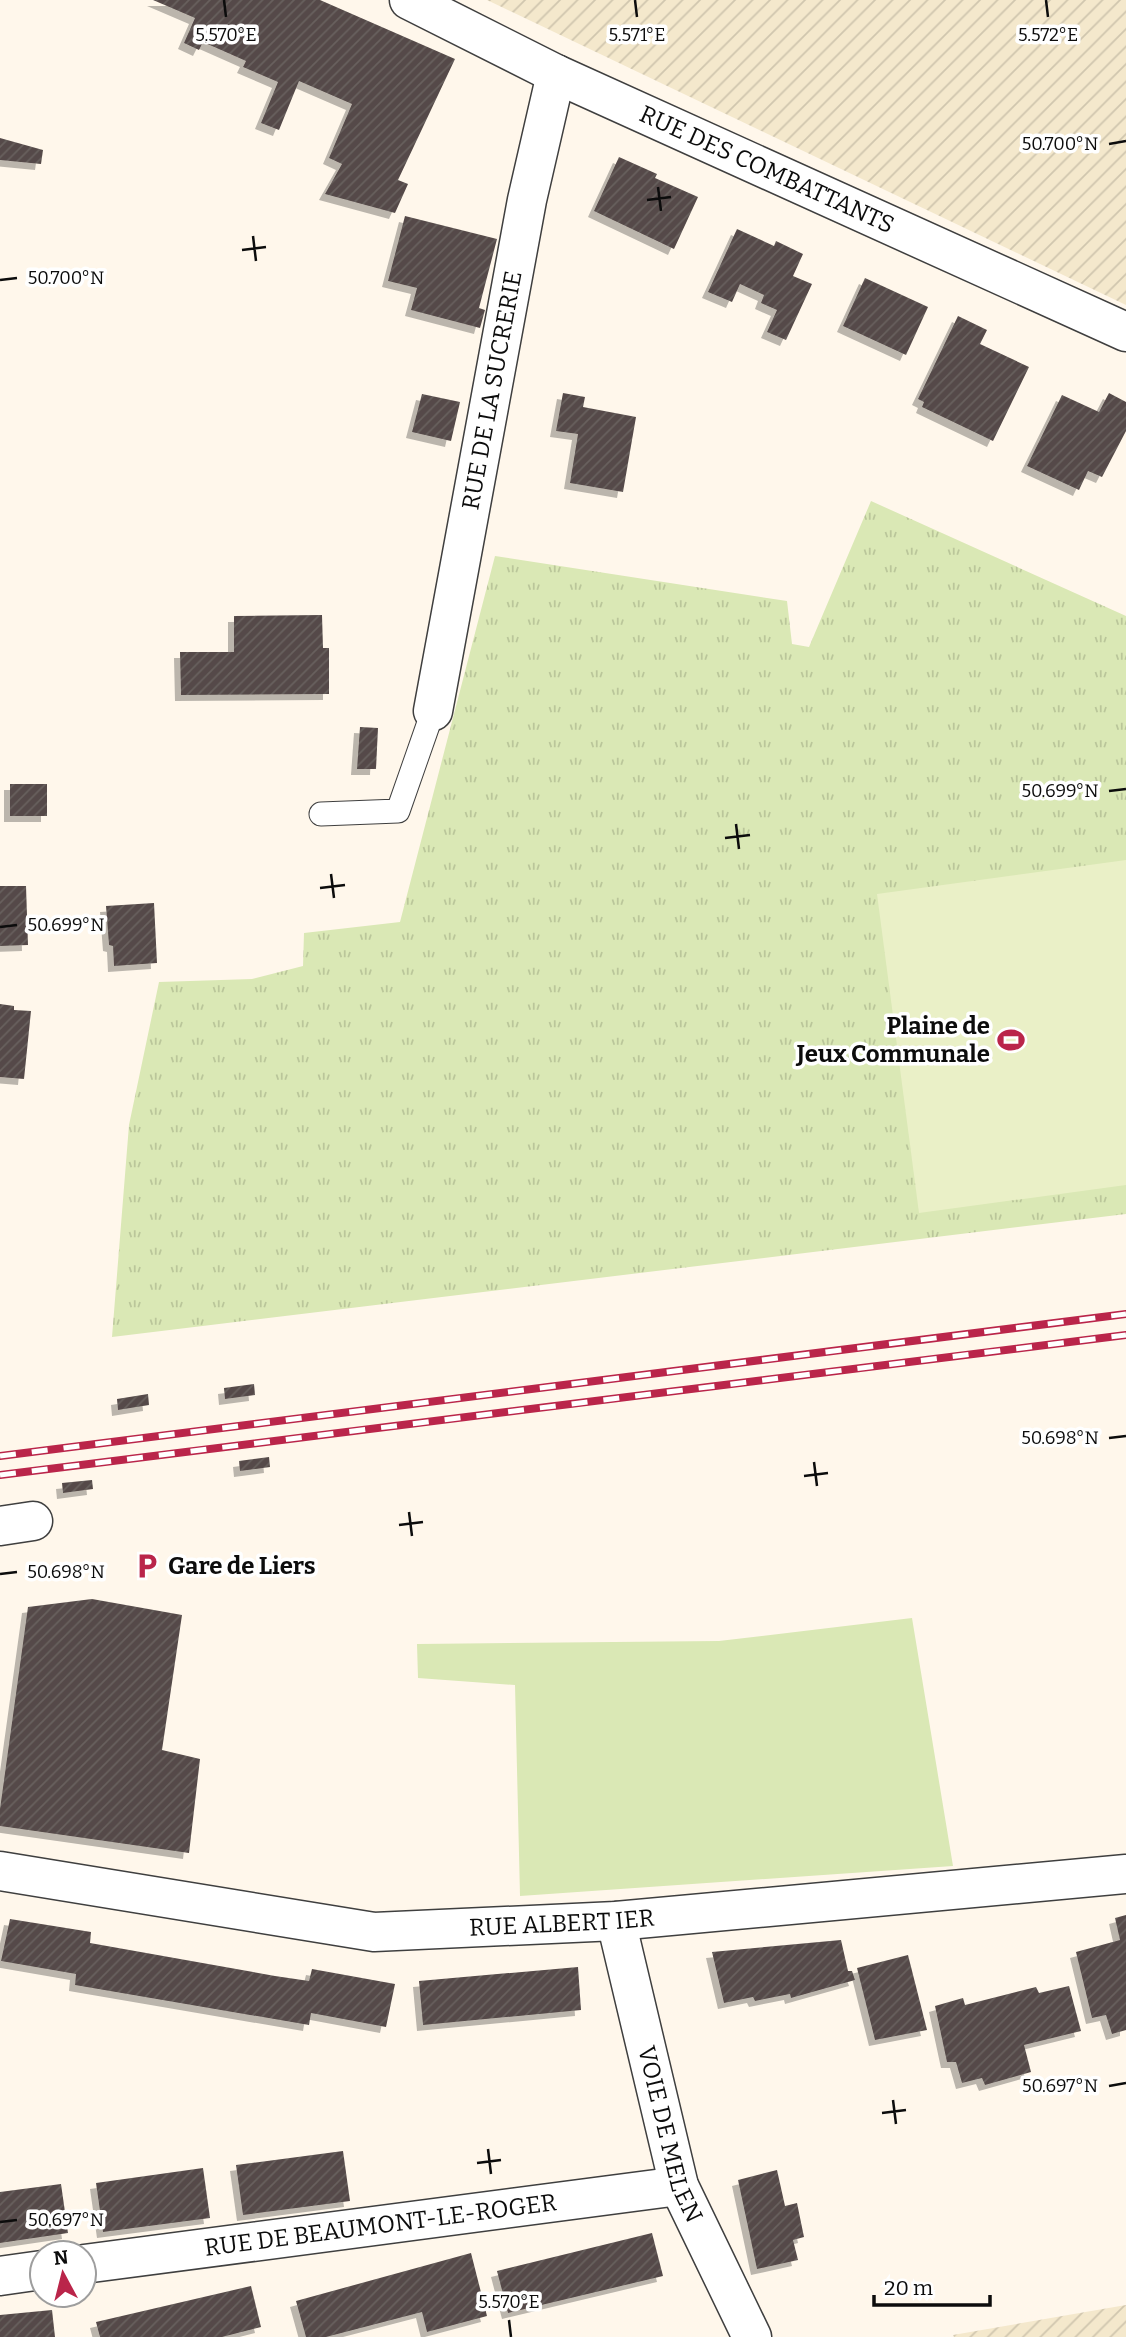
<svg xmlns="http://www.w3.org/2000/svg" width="1126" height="2337" font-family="Bitter,serif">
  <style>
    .farmland { fill: url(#farmland-furrows) }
    .grass { fill: url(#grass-tufts) }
    .garden { fill: #dae8b5 }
    .pitch { fill: #eaf0c7 }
    .building { fill: url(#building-hatch); filter: url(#shadow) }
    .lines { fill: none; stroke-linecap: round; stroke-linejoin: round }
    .lane-casing { stroke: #3f3f3f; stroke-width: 25 }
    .street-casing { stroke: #3f3f3f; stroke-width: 41 }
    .lane { stroke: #fff; stroke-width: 23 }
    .street { stroke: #fff; stroke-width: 38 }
    .rail-casing { stroke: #ba254a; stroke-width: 8 }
    .rail { stroke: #fff; stroke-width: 5; stroke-dasharray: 16; stroke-linecap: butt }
    .ticks { fill: none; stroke: #0c0c0c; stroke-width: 2.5 }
    .labels { text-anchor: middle; stroke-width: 7; stroke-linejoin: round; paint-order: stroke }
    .street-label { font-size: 24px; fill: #0c0c0c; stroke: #fff }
    .poi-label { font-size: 24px; font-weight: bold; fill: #0c0c0c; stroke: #fff; text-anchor: end }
    .ticks-label { font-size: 18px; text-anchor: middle; fill: #0c0c0c; stroke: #fff; stroke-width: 7; stroke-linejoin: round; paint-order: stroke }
  </style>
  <defs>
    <pattern id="farmland-furrows" width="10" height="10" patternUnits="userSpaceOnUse" patternTransform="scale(1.75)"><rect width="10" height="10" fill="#f4e8cc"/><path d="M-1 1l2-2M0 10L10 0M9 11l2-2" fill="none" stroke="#d0c6ae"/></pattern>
    <pattern id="grass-tufts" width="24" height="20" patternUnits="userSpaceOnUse" patternTransform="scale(1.75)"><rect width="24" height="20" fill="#dae8b5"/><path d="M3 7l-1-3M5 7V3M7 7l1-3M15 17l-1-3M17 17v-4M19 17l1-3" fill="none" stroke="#bac69a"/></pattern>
    <pattern id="building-hatch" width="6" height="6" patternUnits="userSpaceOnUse" patternTransform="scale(1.75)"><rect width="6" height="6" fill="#544a48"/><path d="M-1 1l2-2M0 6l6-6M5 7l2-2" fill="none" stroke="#68605e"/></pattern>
    <filter id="shadow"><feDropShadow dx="-6" dy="6" stdDeviation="0" flood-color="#0004"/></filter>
  </defs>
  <rect width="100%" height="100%" fill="#fff7eb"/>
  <g class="farmland">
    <polygon points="487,0 1126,0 1126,305"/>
    <polygon points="1126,2305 1126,2337 954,2337 953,2335"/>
  </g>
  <polygon class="grass" points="871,501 1126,616 1126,1214 112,1337 129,1125 159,982 252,979 303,966 304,933 400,922 495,556 787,601 792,644 809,647"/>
  <polygon class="garden" points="912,1618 953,1866 520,1896 515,1685 418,1678 417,1644 719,1641"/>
  <polygon class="pitch" points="1126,860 1126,1185 919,1213 877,894"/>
  <g class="building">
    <polygon points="153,0 320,0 455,59 398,180 408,184 395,213 325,194 342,164 329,158 352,104 299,81 279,130 261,123 278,82 243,67 246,61 203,42 199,50 184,43 195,18"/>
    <polygon points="0,138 43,150 41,164 0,160"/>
    <polygon points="619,157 657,174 655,178 698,197 674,249 594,211"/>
    <polygon points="405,216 497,239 479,308 485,310 480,328 411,310 417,288 388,281"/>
    <polygon points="737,229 774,246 776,241 803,254 793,276 812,284 786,340 767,332 777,310 761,303 764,295 740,284 732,302 708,292"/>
    <polygon points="865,278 928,307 906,355 843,326"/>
    <polygon points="958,316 987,330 980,344 1029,367 993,441 922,407 924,402 918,399"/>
    <polygon points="563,393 585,397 583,407 636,417 623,492 570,483 578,434 556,431"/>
    <polygon points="1109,393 1126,402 1126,431 1102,477 1088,471 1079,490 1027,466 1062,395 1099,412"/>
    <polygon points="422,394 460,402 451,441 412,432"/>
    <polygon points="322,615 323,648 329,648 329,694 181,695 180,652 234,652 234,616"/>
    <polygon points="360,727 378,728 376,769 357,769"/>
    <rect x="10" y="784" width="37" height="32"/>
    <polygon points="0,886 26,886 28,945 0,946"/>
    <polygon points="154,903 157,963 114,966 113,946 109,945 106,906"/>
    <polygon points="0,1004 14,1006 14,1010 31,1011 24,1079 0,1077"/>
    <polygon points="254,1384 255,1395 225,1399 224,1388"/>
    <polygon points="148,1394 149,1405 118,1410 117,1399"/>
    <polygon points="269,1457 270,1467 240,1471 239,1461"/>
    <polygon points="92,1480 93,1489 63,1493 62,1483"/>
    <polygon points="92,1599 182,1615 162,1750 200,1759 189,1853 0,1826 0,1809 28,1607"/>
    <polygon points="1126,1915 1126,2030 1112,2034 1106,2015 1092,2018 1076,1952 1120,1940 1115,1918"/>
    <polygon points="10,1919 91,1932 90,1943 275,1976 309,1981 312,1969 395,1984 386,2027 311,2013 309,2025 75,1985 76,1974 1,1961"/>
    <polygon points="841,1940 848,1971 852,1971 855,1980 791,1998 790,1994 755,2001 753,1997 724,2003 712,1952"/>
    <polygon points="908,1955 927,2030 875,2040 857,1968"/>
    <polygon points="578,1967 581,2010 423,2025 419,1981"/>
    <polygon points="1069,1986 1081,2031 1024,2045 1031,2072 985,2085 982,2078 962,2083 956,2062 947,2062 935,2006 963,1998 965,2005 1036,1987 1039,1993"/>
    <polygon points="343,2151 350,2201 243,2215 236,2165"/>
    <polygon points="203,2168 210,2218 103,2232 96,2183"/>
    <polygon points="777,2170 785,2206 797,2203 804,2237 793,2240 798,2260 757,2269 738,2180"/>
    <polygon points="61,2184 68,2233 0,2243 0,2192"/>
    <polygon points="652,2233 663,2276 508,2313 497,2271"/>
    <polygon points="471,2253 487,2316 427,2332 422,2312 326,2337 306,2337 296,2301"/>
    <polygon points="251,2286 261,2327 222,2337 100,2337 96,2322"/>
    <polygon points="52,2310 55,2337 0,2337 0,2315"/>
  </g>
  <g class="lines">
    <defs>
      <polyline id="lane" points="321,814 398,811 433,711"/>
      <g id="street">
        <path id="s1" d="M409 0 556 74 1126 332"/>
        <path id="s2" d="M433 711 527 200 556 74"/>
        <polyline points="0,1526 33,1521"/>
        <path id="s3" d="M0 1871 374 1932 616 1921 1126 1874"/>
        <path id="s4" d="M616 1921 679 2186 752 2337"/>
        <path id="s5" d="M84 2264 679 2186"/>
        <polyline points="0,2276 42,2270"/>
      </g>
    </defs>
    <use href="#lane" class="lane-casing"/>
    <use href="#street" class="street-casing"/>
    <use href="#lane" class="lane"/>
    <use href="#street" class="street"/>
    <defs>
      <g id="rail">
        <polyline points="0,1456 1126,1314"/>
        <polyline points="0,1475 1126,1335"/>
      </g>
    </defs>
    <use href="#rail" class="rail-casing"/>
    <use href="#rail" class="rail"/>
  </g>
  <path class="ticks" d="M224 0 226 17M635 0 637 17M1046 0 1048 17M1109 144 1126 141M658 187 661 211M647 200 671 197M253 236 256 261M242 250 266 247M0 280 17 278M1109 791 1126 789M736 824 739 849M725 838 750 835M331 874 334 898M320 888 345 885M0 927 17 925M1109 1438 1126 1436M814 1462 817 1486M804 1476 828 1473M409 1512 412 1536M399 1525 423 1522M0 1574 17 1572M1109 2086 1126 2083M893 2100 896 2124M882 2113 906 2110M488 2149 491 2174M477 2163 501 2160M0 2222 17 2220M509 2320 511 2337"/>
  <defs>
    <symbol id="stadium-bare" viewBox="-9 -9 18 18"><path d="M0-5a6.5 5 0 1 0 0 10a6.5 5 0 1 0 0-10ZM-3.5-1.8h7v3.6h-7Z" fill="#ba254a" stroke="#fff" stroke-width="2.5" paint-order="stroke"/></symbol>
    <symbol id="parking-bare" viewBox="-9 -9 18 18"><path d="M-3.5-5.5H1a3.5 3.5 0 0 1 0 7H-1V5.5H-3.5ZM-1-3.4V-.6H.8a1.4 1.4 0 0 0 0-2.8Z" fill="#ba254a" stroke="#fff" stroke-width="2.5" paint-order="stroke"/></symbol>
  </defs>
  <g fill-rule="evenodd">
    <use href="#stadium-bare" x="992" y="1021" width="38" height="38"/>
    <use href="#parking-bare" x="128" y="1547" width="38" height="38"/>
  </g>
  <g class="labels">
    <g class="street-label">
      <text dy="8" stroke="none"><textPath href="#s1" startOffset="396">RUE DES COMBATTANTS</textPath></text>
      <text dy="8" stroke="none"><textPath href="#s2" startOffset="326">RUE DE LA SUCRERIE</textPath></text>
      <text dy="8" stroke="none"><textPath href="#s3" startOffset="567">RUE ALBERT IER</textPath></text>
      <text dy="8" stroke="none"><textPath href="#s4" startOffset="220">VOIE DE MELEN</textPath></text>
      <text dy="8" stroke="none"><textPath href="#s5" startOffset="299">RUE DE BEAUMONT-LE-ROGER</textPath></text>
    </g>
    <g class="poi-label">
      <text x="990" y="1034">Plaine de<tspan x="990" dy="28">Jeux Communale</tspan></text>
      <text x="168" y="1574" text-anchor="start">Gare de Liers</text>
    </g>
  </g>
  <g class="ticks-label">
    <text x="226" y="41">5.570°E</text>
    <text x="637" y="41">5.571°E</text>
    <text x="1048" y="41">5.572°E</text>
    <text x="1060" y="150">50.700°N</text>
    <text x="66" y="284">50.700°N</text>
    <text x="1060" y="797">50.699°N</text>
    <text x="66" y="931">50.699°N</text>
    <text x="1060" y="1444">50.698°N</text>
    <text x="66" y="1578">50.698°N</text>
    <text x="1060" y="2092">50.697°N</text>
    <text x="66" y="2226">50.697°N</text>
    <text x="509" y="2308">5.570°E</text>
  </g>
  <g transform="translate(63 2274) rotate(353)"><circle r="33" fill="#ffffff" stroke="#9e9e9e" stroke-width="2"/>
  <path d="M0-5L12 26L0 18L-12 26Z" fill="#ba254a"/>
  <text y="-10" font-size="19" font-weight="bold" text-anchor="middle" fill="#0c0c0c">N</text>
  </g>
  <path d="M874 2295v10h116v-10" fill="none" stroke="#0c0c0c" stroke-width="3.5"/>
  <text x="884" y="2295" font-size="21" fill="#0c0c0c" stroke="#ffffff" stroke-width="5" paint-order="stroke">20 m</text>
</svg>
